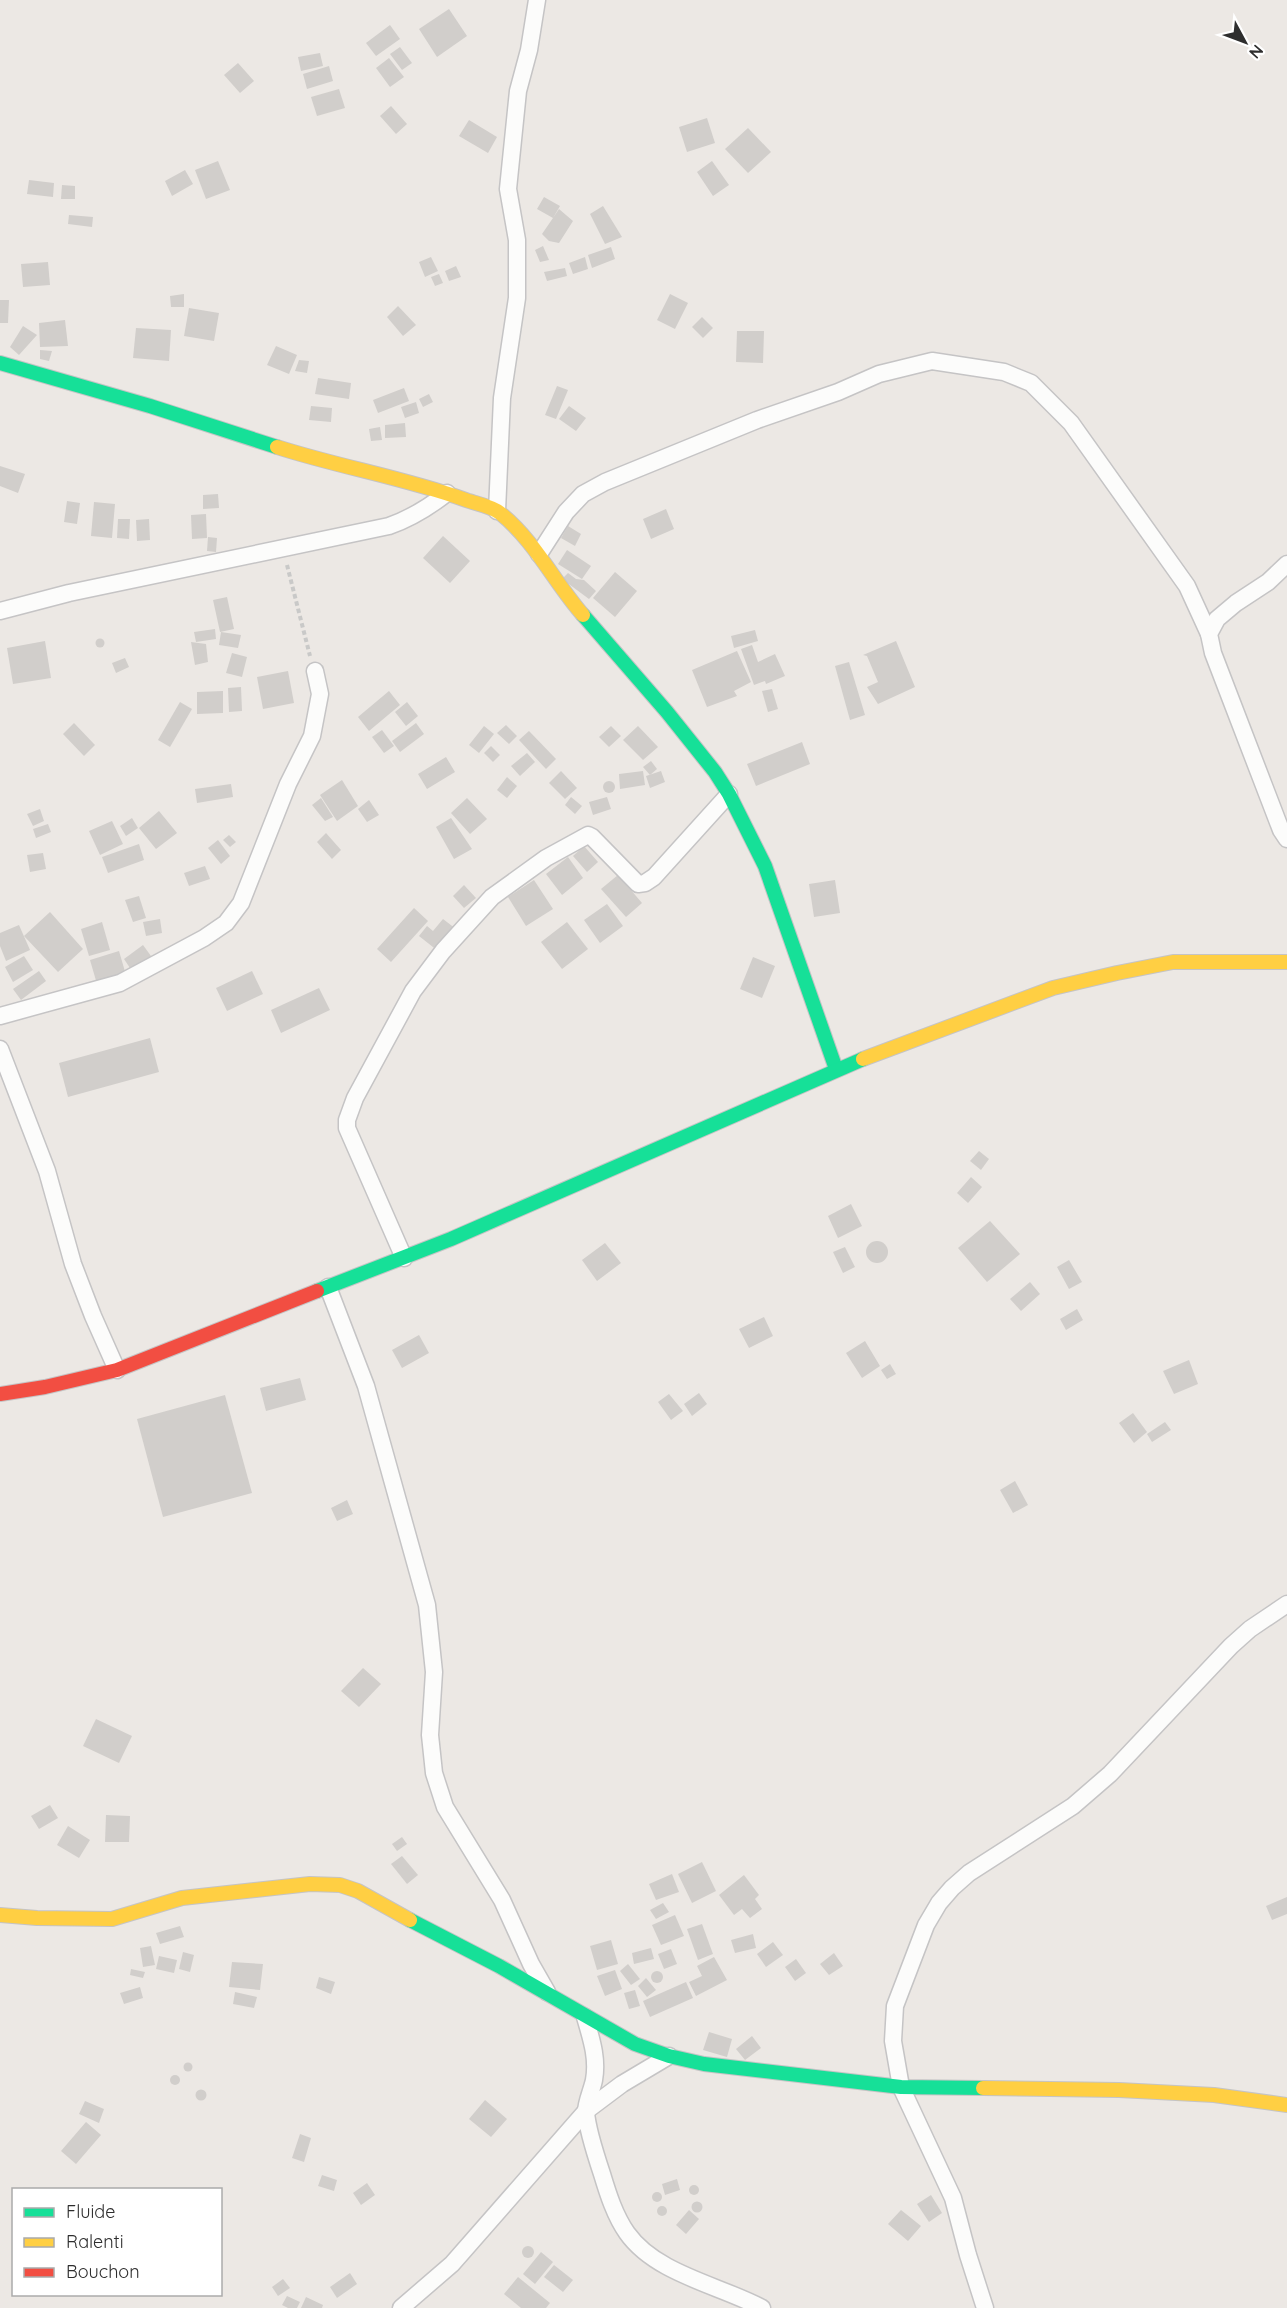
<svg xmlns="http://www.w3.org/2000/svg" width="1287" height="2308" font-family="Quicksand,sans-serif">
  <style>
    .building { fill: #d1cecb }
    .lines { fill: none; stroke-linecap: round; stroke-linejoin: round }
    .street-casing { stroke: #c5c4c5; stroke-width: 19 }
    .fast-casing { stroke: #c5c4c5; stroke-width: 16 }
    .slow-casing { stroke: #c5c4c5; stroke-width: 16 }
    .jam-casing { stroke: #c5c4c5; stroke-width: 16 }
    .path { stroke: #c9c9c8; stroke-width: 4; stroke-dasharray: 4.5 3; stroke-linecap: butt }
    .street { stroke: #fcfcfb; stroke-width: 16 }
    .fast { stroke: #16e098; stroke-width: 14 }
    .slow { stroke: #ffcf43; stroke-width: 14 }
    .jam { stroke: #f24e42; stroke-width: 14 }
  </style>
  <rect width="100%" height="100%" fill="#ece8e4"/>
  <g class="building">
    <polygon points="449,9 467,36 437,57 419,29"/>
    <polygon points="390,25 400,39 376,56 366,43"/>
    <polygon points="400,47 412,63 402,70 390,54"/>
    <polygon points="320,53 323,66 301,71 298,57"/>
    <polygon points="389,58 404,77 390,87 376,68"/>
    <polygon points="238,63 254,81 240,93 224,75"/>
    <polygon points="329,66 333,81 307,89 303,74"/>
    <polygon points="339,89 345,108 317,116 311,97"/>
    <polygon points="391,106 407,124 396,134 380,116"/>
    <polygon points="707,118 715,143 687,152 679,127"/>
    <polygon points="469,120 497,137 488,153 459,136"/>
    <polygon points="748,128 771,152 748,173 725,149"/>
    <polygon points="218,161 230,190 206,199 195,170"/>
    <polygon points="712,161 729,185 713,196 697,172"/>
    <polygon points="185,170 193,184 172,196 165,181"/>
    <polygon points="29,180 54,183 53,197 27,194"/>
    <polygon points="62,185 75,186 75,199 61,199"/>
    <polygon points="544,197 560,206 553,218 559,209 573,221 559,243 549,241 542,234 553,218 537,209"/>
    <polygon points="603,206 622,237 605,244 590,214"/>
    <polygon points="69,215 93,217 92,227 68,224"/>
    <polygon points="543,246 549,260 540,262 535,250"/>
    <polygon points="611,247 615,259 592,268 588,255"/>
    <polygon points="431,257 438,271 425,277 419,262"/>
    <polygon points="585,257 588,269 573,274 569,263"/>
    <polygon points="48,262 50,285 23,287 21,264"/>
    <polygon points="456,266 461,277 449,281 445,271"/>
    <polygon points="565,268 567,276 547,281 544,272"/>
    <polygon points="439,274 443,283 435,286 431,277"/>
    <polygon points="184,294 184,307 171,307 170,296"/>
    <polygon points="670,294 688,303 675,329 657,320"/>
    <polygon points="0,300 9,300 8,323 0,323"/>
    <polygon points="398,306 416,325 403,336 387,317"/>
    <polygon points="189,308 219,313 214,341 184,336"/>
    <polygon points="702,317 713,328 703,338 692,327"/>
    <polygon points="65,320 68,346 40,347 39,323"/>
    <polygon points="23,326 37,335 19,355 10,347"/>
    <polygon points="136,328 171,330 169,361 133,358"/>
    <polygon points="737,331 764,331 763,363 736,362"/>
    <polygon points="276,346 297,355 289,374 267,365"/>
    <polygon points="40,350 52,351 49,361 40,359"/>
    <polygon points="299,360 309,361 307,373 295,371"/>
    <polygon points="318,378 351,383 349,399 315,394"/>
    <polygon points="557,386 568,390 556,419 545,415"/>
    <polygon points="404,388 409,401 378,413 373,400"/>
    <polygon points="429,394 433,402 423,407 419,399"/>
    <polygon points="416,402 419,413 405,418 401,407"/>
    <polygon points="311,406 332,408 331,422 309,420"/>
    <polygon points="569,406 586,418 576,431 559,419"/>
    <polygon points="405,423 406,437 385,438 385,425"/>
    <polygon points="380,427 382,440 371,441 369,429"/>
    <polygon points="0,466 25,474 18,493 0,486"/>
    <polygon points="218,494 219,508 203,509 203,495"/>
    <polygon points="67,501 80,503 77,524 64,522"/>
    <polygon points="94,502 115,504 112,538 91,536"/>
    <polygon points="666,509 674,529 651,539 643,519"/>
    <polygon points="206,514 207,538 192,539 191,515"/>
    <polygon points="118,519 130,519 129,539 117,538"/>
    <polygon points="149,519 150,540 137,541 136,520"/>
    <polygon points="568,526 581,534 575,546 561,538"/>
    <polygon points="443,536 470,561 450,583 423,558"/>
    <polygon points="208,537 217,538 216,552 207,551"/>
    <polygon points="567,550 591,566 582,579 558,564"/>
    <polygon points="615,572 637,591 615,617 593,598"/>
    <polygon points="568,573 576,579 584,580 596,591 589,599 562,579"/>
    <polygon points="227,597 234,629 220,632 213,600"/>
    <polygon points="215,629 216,639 196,642 194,632"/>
    <polygon points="755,630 758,641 734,648 731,636"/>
    <polygon points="221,632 241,635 238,648 219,645"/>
    <circle cx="100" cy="643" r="4.5"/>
    <polygon points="45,641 51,678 13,684 7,648"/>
    <polygon points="896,641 915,687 878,704 867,687 878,682 867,656 863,655"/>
    <polygon points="191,642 206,644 208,662 195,665"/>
    <polygon points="752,645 758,662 775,654 785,676 766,684 765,681 754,685 741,649"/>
    <polygon points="737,651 751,682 734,691 737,696 707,707 692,670"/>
    <polygon points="232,653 247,657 242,677 226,673"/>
    <polygon points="125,658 129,667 116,673 112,663"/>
    <polygon points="849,662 865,715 850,720 835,666"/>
    <polygon points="288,671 294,703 263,709 257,677"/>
    <polygon points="241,687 242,711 229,712 228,688"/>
    <polygon points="772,689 778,709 768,712 762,691"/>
    <polygon points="223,691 223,713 197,714 197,692"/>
    <polygon points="389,691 400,705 369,731 358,717"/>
    <polygon points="180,702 192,709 170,747 158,740"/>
    <polygon points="407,702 418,716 406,726 395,712"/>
    <polygon points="74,723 95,745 84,756 63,734"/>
    <polygon points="416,723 424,734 400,752 392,741"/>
    <polygon points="506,725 517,736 509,744 497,733"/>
    <polygon points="484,726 494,734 479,753 469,745"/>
    <polygon points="611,726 621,736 609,747 599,737"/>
    <polygon points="638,726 658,747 643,760 623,740"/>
    <polygon points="382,730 394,746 384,753 372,737"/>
    <polygon points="529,731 556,759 546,769 519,740"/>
    <polygon points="802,742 810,764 756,786 747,764"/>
    <polygon points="491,746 500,755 493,762 484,753"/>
    <polygon points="527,753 535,762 520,776 511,766"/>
    <polygon points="446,757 455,772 427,789 418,774"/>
    <polygon points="651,761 657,769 650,775 643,767"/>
    <polygon points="561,771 577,788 565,799 549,783"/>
    <polygon points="643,771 645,785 620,789 619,774"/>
    <polygon points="661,771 665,782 650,788 646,776"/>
    <polygon points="507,777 517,786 507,798 497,790"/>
    <polygon points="342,780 358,806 337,821 320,795"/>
    <circle cx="609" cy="787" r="6"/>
    <polygon points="231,784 233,797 197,803 195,789"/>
    <polygon points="571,797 582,806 575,814 565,805"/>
    <polygon points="607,797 611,809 593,815 589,802"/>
    <polygon points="321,798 333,817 325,821 312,805"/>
    <polygon points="467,798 487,819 470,834 451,813"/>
    <polygon points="369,800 379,815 367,822 358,809"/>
    <polygon points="40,809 44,821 33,826 27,814"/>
    <polygon points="159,811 177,833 156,849 139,828"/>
    <polygon points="132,818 138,828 126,836 120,826"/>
    <polygon points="451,818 472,849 454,859 436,827"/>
    <polygon points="112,821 123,844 100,855 89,831"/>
    <polygon points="48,824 51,832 36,838 33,829"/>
    <polygon points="326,833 341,850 332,859 317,842"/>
    <polygon points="229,835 236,842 230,847 223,840"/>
    <polygon points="218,840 230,856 221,864 208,848"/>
    <polygon points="139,844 144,860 108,873 102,857"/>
    <polygon points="584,846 598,862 587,872 573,856"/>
    <polygon points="43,853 46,869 30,872 27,855"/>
    <polygon points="568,857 583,878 562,895 546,874"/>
    <polygon points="205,866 210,879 189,886 184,873"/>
    <polygon points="618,875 642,903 626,917 601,889"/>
    <polygon points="534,880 553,909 526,926 508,897"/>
    <polygon points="835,880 840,913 814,917 809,884"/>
    <polygon points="464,885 476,898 464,908 453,896"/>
    <polygon points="139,896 146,918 133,922 125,900"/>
    <polygon points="607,904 623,926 600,943 584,920"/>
    <polygon points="414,908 428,921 391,962 377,949"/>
    <polygon points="50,912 83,949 58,972 24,936"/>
    <polygon points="160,919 162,933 146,936 143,922"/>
    <polygon points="443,919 456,929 438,951 419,936 427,926 433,931"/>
    <polygon points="102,922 110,950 89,956 81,929"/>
    <polygon points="567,922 588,949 562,969 541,942"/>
    <polygon points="19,925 30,950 6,961 0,946 0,933"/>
    <polygon points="143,945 151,956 132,971 124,959"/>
    <polygon points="119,951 126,975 97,984 90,960"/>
    <polygon points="24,956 33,970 13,982 5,967"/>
    <polygon points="753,957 775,966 762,998 740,989"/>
    <polygon points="39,971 46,981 21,1000 13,989"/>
    <polygon points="252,971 263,994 227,1011 216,988"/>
    <polygon points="319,988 330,1010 281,1033 271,1010"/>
    <polygon points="150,1038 159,1072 68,1097 59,1063"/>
    <polygon points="979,1151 989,1159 981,1170 970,1161"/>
    <polygon points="971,1177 982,1187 968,1203 957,1193"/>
    <polygon points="851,1204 862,1226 838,1238 828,1216"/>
    <polygon points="990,1221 1020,1254 987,1282 958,1248"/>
    <circle cx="877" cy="1252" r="11"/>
    <polygon points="605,1243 621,1263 597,1281 582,1260"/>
    <polygon points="845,1247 855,1267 843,1273 833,1252"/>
    <polygon points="1069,1260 1082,1282 1069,1289 1057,1267"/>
    <polygon points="1030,1282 1040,1294 1021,1311 1010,1299"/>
    <polygon points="1077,1309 1083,1320 1066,1330 1060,1319"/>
    <polygon points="764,1317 773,1336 749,1348 739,1329"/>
    <polygon points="419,1335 429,1353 402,1368 392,1350"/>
    <polygon points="865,1341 880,1366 862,1378 846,1353"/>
    <polygon points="1189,1360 1198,1384 1174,1394 1163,1371"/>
    <polygon points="890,1364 896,1374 887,1379 881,1370"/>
    <polygon points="300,1378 306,1400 266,1411 260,1388"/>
    <polygon points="699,1393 707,1404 692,1416 684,1404"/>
    <polygon points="669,1394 683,1411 671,1420 658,1402"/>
    <polygon points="225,1395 252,1493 163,1517 137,1419"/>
    <polygon points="1133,1413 1147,1432 1134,1443 1119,1423"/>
    <polygon points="1165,1422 1171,1430 1152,1442 1147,1434"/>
    <polygon points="1015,1481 1028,1505 1013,1513 1000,1490"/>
    <polygon points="347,1500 353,1514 337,1521 331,1508"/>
    <polygon points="363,1668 381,1684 359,1707 341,1691"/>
    <polygon points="96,1719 132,1736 119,1763 83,1746"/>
    <polygon points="50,1805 58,1818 39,1829 31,1816"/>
    <polygon points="106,1815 130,1816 129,1842 105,1842"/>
    <polygon points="68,1826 90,1840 79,1858 57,1845"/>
    <polygon points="402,1837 407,1844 397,1851 392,1844"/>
    <polygon points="402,1856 418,1875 407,1884 391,1864"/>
    <polygon points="702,1862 716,1891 692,1903 678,1874"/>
    <polygon points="672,1874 679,1892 656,1900 649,1884"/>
    <polygon points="744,1875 759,1895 755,1899 762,1909 750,1918 742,1909 734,1915 719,1895"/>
    <polygon points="1287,1897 1287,1914 1272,1920 1266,1906"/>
    <polygon points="663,1903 669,1912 656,1919 650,1910"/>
    <polygon points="675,1915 684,1936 661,1945 652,1925"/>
    <polygon points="702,1924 713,1954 698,1960 687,1929"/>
    <polygon points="180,1926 184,1937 160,1944 156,1933"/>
    <polygon points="753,1934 756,1948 735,1953 731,1940"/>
    <polygon points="611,1940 618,1964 597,1970 590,1946"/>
    <polygon points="773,1942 783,1955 766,1967 757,1954"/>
    <polygon points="151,1946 155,1965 143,1967 140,1948"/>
    <polygon points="651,1948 654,1959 634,1964 632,1953"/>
    <polygon points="671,1949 677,1964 664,1969 658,1954"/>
    <polygon points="183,1952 194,1955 190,1972 179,1969"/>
    <polygon points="834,1953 843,1966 829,1975 820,1964"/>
    <polygon points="159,1956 177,1960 174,1973 156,1969"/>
    <polygon points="714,1957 727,1980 696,1996 689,1982 702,1976 697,1966"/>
    <polygon points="796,1959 806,1973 795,1981 785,1967"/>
    <polygon points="232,1962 263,1964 260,1990 229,1987"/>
    <polygon points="628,1964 640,1979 631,1985 620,1971"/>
    <polygon points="131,1969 145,1972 143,1978 130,1975"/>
    <polygon points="615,1970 622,1989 605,1996 597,1976"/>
    <circle cx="657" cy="1977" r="6"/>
    <polygon points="319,1977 335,1982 331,1994 316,1988"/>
    <polygon points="646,1978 656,1990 647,1997 638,1986"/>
    <polygon points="686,1982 693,1998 650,2017 643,2001"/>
    <polygon points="140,1987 143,1998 124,2004 120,1993"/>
    <polygon points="635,1990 640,2006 629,2009 624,1993"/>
    <polygon points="235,1992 257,1997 254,2008 233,2004"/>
    <polygon points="709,2032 732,2039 727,2057 703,2050"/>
    <polygon points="752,2036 761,2048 745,2060 736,2049"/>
    <circle cx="188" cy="2067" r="4.5"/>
    <circle cx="175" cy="2080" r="5"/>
    <circle cx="201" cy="2095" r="5.5"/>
    <polygon points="485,2100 507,2119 491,2137 469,2119"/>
    <polygon points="85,2101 104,2109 99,2123 79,2114"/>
    <polygon points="86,2122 101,2135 76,2164 61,2151"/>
    <polygon points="300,2134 311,2138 304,2162 292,2158"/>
    <polygon points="322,2175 337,2180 334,2191 318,2186"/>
    <polygon points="677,2179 680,2190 665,2195 662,2184"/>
    <polygon points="367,2183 375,2195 361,2205 353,2193"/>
    <circle cx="694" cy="2190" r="5"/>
    <circle cx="657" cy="2197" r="5"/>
    <polygon points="931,2195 942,2213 929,2222 917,2204"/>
    <circle cx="697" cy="2207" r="5.5"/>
    <circle cx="662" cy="2211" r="5"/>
    <polygon points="689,2210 699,2219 686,2234 676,2225"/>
    <polygon points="901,2210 921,2226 908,2241 888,2224"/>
    <circle cx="528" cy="2252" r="6"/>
    <polygon points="541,2252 553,2262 535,2284 523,2274"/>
    <polygon points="554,2265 573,2280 563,2292 544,2277"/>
    <polygon points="350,2273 357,2284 337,2298 330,2287"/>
    <polygon points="518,2277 550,2303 546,2308 521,2308 504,2294"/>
    <polygon points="283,2279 290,2288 278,2296 272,2287"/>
    <polygon points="287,2296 300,2302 297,2308 288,2308 282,2305"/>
    <polygon points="306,2297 323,2305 322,2308 301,2308"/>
  </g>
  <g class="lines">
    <defs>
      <g id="street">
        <polyline points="497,511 502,398 517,298 517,240 508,189 518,91 529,50 537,0"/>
        <polyline points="539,554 566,512 583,494 605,482 757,420 838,392 879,374 932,361 1004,372 1031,383 1071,423 1187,586 1209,634"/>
        <polyline points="1287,564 1268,582 1236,603 1217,619 1209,634 1213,653 1281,830 1287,839"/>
        <path d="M0 611 69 593 389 526C412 518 429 507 447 493"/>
        <polyline points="0,1016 120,983 204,938 226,923 241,903 288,784 312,736 320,694 315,671"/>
        <polyline points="0,1049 47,1171 73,1264 93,1316 117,1370"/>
        <polyline points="404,1258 347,1128 347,1120 355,1098 413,991 443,951 492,897 546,858 588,835 592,837 638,884 645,883 654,877 729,794"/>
        <polyline points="328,1287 366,1386 427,1605 434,1672 430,1735 434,1773 445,1807 502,1900 531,1964 547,1992"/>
        <path d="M585 2017C591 2038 598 2058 594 2080 592 2090 586 2102 586 2112 587 2127 597 2159 602 2174 608 2194 615 2216 627 2233 656 2274 719 2285 762 2308"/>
        <polyline points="401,2308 452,2264 586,2111 622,2084 669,2056"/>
        <polyline points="985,2308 968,2255 953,2198 901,2087 893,2041 895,2006 926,1925 939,1903 952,1888 969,1873 1073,1806 1110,1774 1231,1646 1250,1629 1287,1604"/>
      </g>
      <g id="fast">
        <polyline points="0,363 150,406 277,447"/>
        <polyline points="583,615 667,712 715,772 729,794 765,866 836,1069"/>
        <polyline points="317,1291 451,1239 863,1059"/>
        <polyline points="410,1920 499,1966 635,2044 669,2056 704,2064 901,2087 983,2088"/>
      </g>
      <g id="slow">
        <path d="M277 447C339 467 405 478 466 500 477 504 491 506 500 513 535 541 554 582 583 615"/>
        <polyline points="863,1059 1053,988 1117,973 1173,962 1287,962"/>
        <polyline points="0,1915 37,1918 112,1919 182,1898 310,1884 340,1885 358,1891 410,1920"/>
        <polyline points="983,2088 1119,2090 1214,2095 1287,2105"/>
      </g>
      <polyline id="jam" points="0,1394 45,1387 117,1370 317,1291"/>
    </defs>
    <use href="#street" class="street-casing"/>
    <use href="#fast" class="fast-casing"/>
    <use href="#slow" class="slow-casing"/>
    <use href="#jam" class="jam-casing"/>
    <polyline class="path" points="287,565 310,656"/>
    <use href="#street" class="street"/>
    <use href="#fast" class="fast"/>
    <use href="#slow" class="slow"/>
    <use href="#jam" class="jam"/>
  </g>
  <rect x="12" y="2188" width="210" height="108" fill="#ffffff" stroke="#ababab" stroke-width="1.5"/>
  <rect x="24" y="2208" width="30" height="9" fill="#16e098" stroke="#ababab" stroke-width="1.5"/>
  <text x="66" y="2218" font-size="18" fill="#2e2e2e">Fluide</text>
  <rect x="24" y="2238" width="30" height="9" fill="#ffcf43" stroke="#ababab" stroke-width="1.5"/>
  <text x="66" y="2248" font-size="18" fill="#2e2e2e">Ralenti</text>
  <rect x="24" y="2268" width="30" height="9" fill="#f24e42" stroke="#ababab" stroke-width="1.5"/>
  <text x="66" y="2278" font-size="18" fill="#2e2e2e">Bouchon</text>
  <g transform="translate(1245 42) rotate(131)" stroke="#ffffff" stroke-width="4.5" paint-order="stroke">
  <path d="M0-4.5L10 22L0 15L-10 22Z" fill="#2e2e2e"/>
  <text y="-9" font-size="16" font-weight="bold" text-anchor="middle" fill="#2e2e2e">N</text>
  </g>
</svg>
